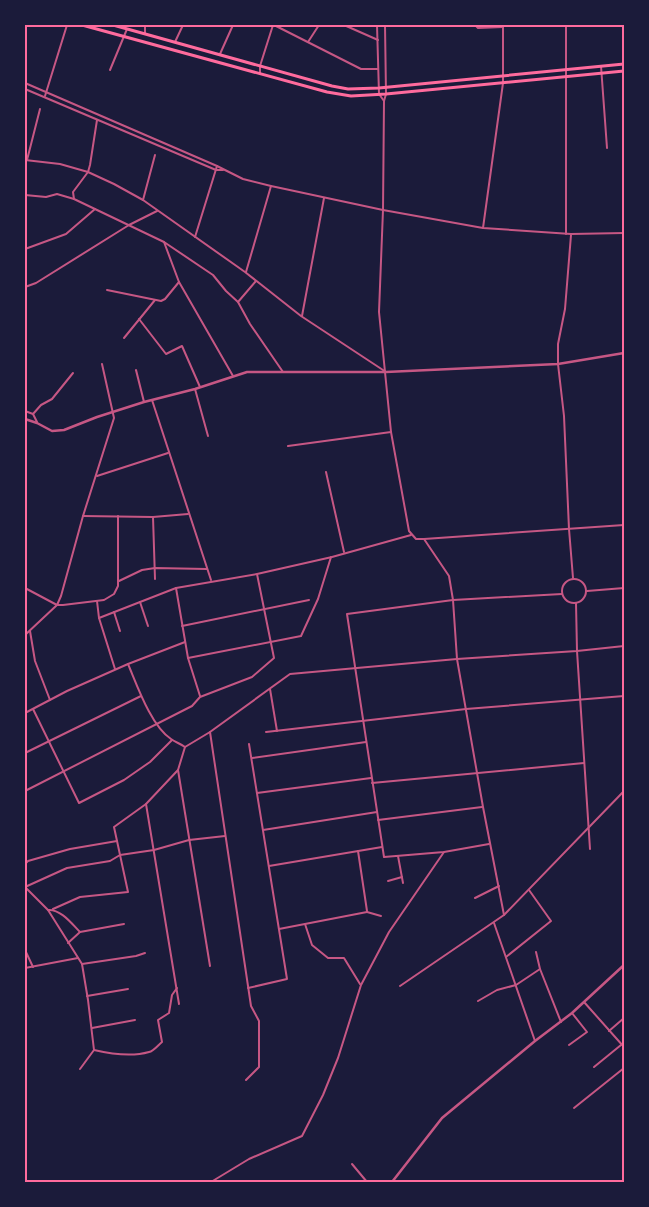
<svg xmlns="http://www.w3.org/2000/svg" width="649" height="1207" font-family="Merriweather,serif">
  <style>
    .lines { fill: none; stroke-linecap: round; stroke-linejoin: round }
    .minor { stroke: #c65784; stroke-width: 2 }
    .tertiary { stroke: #c65784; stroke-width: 2.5 }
    .primary { stroke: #ff6b9d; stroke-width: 3 }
    .neatline { fill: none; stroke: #ff6b9d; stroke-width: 2 }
  </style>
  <rect width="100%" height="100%" fill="#1b1b3a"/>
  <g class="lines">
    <g class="minor">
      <polyline points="274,25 361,69 378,69"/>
      <polyline points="344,25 378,40"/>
      <polyline points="377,25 379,94 384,101"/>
      <polyline points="385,25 386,94 384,101 383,210 379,312 391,432 409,531 416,539 424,539 449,576 453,600 457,659 483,807 504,915"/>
      <polyline points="475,25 478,28 503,27"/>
      <polyline points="566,25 566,234"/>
      <polyline points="145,33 145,25"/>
      <polyline points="175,42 183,25"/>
      <polyline points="308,42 319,25"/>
      <polyline points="220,54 233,25"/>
      <polyline points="601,66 607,148"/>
      <polyline points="110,70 127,29"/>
      <polyline points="260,74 260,66 273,25"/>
      <polyline points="25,83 217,166 243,179 271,186 383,210 483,228 571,234 624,233"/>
      <polyline points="25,89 216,170 223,170"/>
      <polyline points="45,96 67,25"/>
      <polyline points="25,160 60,164 88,172 114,184 143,200 245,272 301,316 386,372"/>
      <polyline points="27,160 40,109"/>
      <polyline points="25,195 46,197 57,194 74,199 164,242 213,275 226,291 238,302 250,324 283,372"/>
      <polyline points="74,199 73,192 88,172 90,165 97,120"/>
      <polyline points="143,200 155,155"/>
      <polyline points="483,228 503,83 503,25"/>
      <polyline points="571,235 565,309 558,344 558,364 564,416 569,529 573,578"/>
      <polyline points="195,237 217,166"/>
      <polyline points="164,242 179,282 233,376"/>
      <polyline points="25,249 66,234 95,209"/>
      <polyline points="246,272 271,186"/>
      <polyline points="25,287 36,283 129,225 157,211"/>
      <polyline points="107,290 161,301 165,299 179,282"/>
      <polyline points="238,302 256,281"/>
      <polyline points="302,316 324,198"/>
      <polyline points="139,319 166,354 182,346 200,387"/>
      <polyline points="124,338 155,300"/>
      <polyline points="136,370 144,402"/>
      <polyline points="195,389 208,436"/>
      <polyline points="152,400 211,580"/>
      <polyline points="25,411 33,414 37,422"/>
      <polyline points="33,414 41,405 52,399 73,373"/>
      <polyline points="288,446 391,432"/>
      <polyline points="326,472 344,552"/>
      <polyline points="97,476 168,453"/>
      <polyline points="83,516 153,517 188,514"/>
      <polyline points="153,517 155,579"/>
      <polyline points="424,539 624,525"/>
      <circle cx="574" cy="591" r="12"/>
      <polyline points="119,581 142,570 155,568 207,569"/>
      <polyline points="25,588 57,605 63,605 104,600 114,594 118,586 118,516"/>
      <polyline points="176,588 188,658 200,696"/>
      <polyline points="587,591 624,588"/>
      <polyline points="97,601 99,618 115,669"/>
      <polyline points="140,602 148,626"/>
      <polyline points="576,603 577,651 590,849"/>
      <polyline points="114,612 120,631"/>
      <polyline points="99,618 176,588 257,574 332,557 411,535"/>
      <polyline points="182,626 309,600"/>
      <polyline points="30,631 35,661 50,700"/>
      <polyline points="25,635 57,605 61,596 83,516 114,418 102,364"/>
      <polyline points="188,658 301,636 318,599 331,557"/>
      <path d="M128 664C137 685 151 726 171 739 175 742 181 744 185 747"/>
      <polyline points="270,689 277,731"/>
      <polyline points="33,709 79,803 124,780 150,762 172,740"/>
      <polyline points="25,713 67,691 128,664 185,642"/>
      <polyline points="210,732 251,1006 259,1021 259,1067 246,1080"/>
      <polyline points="266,732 466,709 624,696"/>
      <polyline points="25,753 141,696"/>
      <polyline points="252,758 366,742"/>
      <polyline points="178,770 210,966"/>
      <polyline points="372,783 584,763"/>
      <polyline points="25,791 192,706 200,697 252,677 274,658 257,574"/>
      <polyline points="257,793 371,778"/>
      <polyline points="146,804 179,1004"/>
      <polyline points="378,820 482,807"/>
      <polyline points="263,830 377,812"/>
      <polyline points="489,844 444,852 384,857 347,614 453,600 562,594"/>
      <polyline points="358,851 367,911"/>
      <polyline points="398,856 403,883"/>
      <polyline points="25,864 28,861 70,849 117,841"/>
      <polyline points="269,866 382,847"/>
      <polyline points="388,881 402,877"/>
      <polyline points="25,887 67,868 110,861 120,855 154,850 189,840 225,836"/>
      <polyline points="25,887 48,910 82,964 88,1000 94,1050 80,1069"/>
      <polyline points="475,898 499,886"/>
      <polyline points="53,909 80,897 128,892 114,827 146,804 178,770 185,747 210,732 290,674 457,659 577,651 624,646"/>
      <path d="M48 910C61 909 72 924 80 932"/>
      <polyline points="367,912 381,916"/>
      <polyline points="494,923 535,1041"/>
      <polyline points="305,924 312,945 328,958 344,958 360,984"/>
      <polyline points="279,929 367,912"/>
      <polyline points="68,943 80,932 124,924"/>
      <polyline points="25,950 33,967"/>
      <polyline points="536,952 540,969 561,1022"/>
      <polyline points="506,957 551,921 529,890"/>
      <polyline points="82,964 136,956 145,953"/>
      <polyline points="25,968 78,958"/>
      <polyline points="400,986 504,915 624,791"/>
      <polyline points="248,988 287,979 249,744"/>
      <polyline points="87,996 128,989"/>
      <polyline points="478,1001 497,990 516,985 540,969"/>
      <polyline points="584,1002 624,1047"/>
      <polyline points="92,1028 135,1020"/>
      <polyline points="609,1031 624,1018"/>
      <polyline points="569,1045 587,1032 572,1013"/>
      <path d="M94 1050C111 1054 132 1057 149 1052 154 1051 158 1045 162 1042L158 1020 169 1013 172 995 177 988"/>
      <polyline points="594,1067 621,1045"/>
      <polyline points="574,1108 624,1068"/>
      <polyline points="352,1164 367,1182"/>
      <polyline points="211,1182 249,1159 302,1136 323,1095 338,1058 361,985 389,932 444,852"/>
    </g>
    <g class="tertiary">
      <polyline points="25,419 37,423 52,431 64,430 97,417 144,402 195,389 247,372 386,372 558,364 624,353"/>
      <polyline points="392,1182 442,1118 535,1041 572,1013 624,965"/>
    </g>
    <g class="primary">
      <polyline points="82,25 327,92 351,96 386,94 624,71"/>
      <polyline points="113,25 332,86 348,89 379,88 624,64"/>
    </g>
  </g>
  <rect width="649" height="1207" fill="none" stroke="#1b1b3a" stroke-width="52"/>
  <rect x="26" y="26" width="597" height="1155" class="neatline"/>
</svg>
